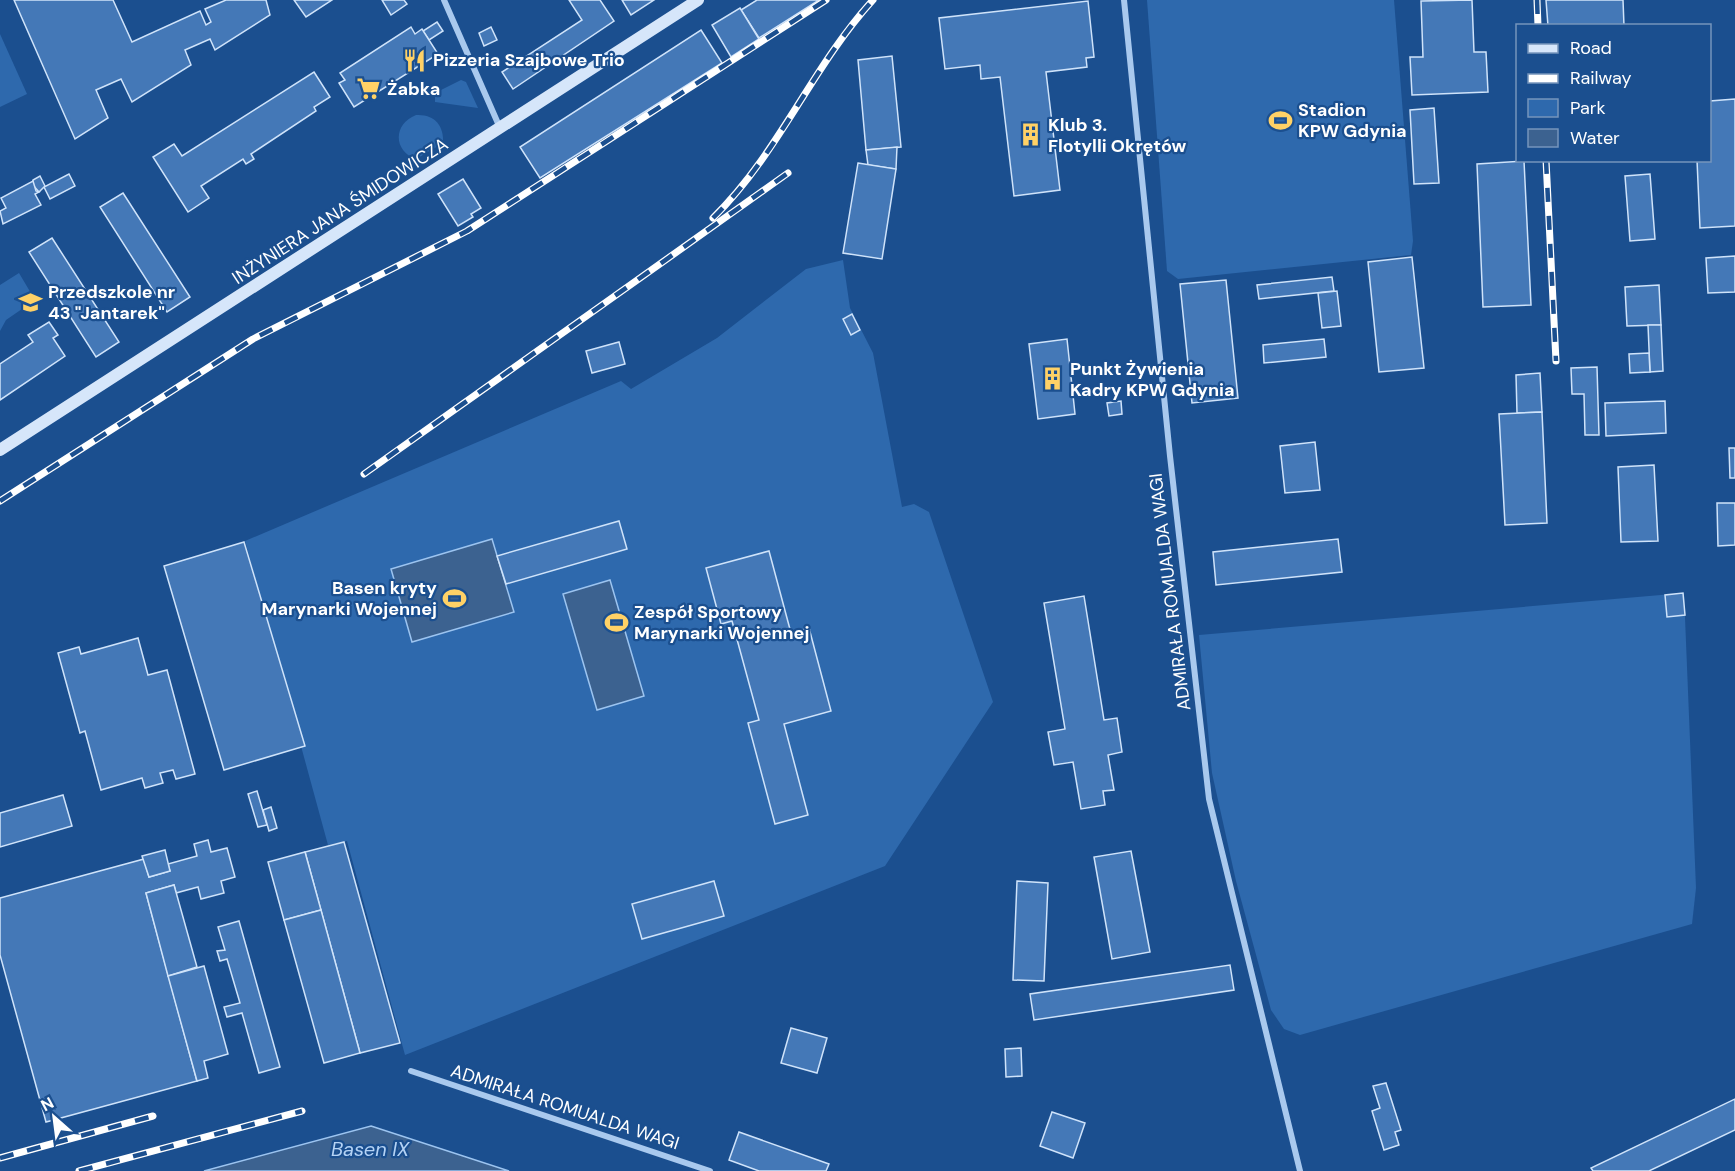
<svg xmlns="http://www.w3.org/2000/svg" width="1735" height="1171" font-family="'DM Sans',sans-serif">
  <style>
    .green { fill: #2e69ad }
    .water { fill: #3c6290; stroke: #9cc4f0; stroke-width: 1.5 }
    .building { fill: #4478b7; stroke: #cfe3fa; stroke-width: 1.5 }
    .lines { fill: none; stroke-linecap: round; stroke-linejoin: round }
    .street { stroke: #a9c9ee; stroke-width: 6 }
    .secondary { stroke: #d6e6fa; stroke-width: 12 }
    .rail-casing { stroke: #fff; stroke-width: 7 }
    .rail { stroke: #1b4f8f; stroke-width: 4.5; stroke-dasharray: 14; stroke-linecap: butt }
    .labels { text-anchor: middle; stroke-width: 4.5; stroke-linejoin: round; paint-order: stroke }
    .poi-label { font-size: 18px; font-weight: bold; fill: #fff; stroke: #1b4f8f; text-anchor: start }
    .street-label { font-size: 18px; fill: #fff; stroke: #1b4f8f }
    .water-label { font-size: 20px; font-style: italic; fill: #b5d3f5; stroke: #1b4f8f }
  </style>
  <rect width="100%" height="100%" fill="#1b4f8f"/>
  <g class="green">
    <polygon points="1147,0 1394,0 1413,241 1411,255 1178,279 1167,271"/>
    <polygon points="0,34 27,94 0,107"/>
    <polygon points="461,80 466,82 478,108 435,102 435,93"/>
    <path d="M416 115C434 114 444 125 443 143L416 159C393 151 393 124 416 115Z"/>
    <polygon points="843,260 850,308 873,353 902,507 914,504 929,512 993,702 885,866 405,1055 347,841 328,845 245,541 621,381 631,389 717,338 806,269"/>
    <polygon points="19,273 35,300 6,320 0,331 0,285"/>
    <polygon points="1684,593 1696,888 1692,924 1300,1035 1284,1029 1271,1010 1236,881 1212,773 1199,635"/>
  </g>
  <g class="water">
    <polygon points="492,539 514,612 412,642 391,569"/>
    <polygon points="610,580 644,696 597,710 563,594"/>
    <polygon points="371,1126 509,1171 204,1171"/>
  </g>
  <g class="building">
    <polygon points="14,0 113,0 132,42 200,11 206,25 211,22 205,9 226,0 266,0 270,15 215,50 210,39 185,50 191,65 132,102 121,79 96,90 108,118 75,139"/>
    <polygon points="294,0 332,0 306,17"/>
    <polygon points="382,0 404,0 407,4 391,15"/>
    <polygon points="569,0 600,0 614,21 513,89 502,72 582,20"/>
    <polygon points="622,0 654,0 631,15"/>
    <polygon points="757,0 819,0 759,38 741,10"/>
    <polygon points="1472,0 1474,52 1486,52 1488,92 1412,95 1410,57 1423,57 1421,1"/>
    <polygon points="1546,0 1623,0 1624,26 1548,26"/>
    <polygon points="1088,1 1094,57 1086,58 1087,67 1046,72 1060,190 1014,196 1000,77 981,79 980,65 945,69 939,18"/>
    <polygon points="740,8 759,39 731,57 712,25"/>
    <polygon points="437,22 443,31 429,40 423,31"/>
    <polygon points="411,27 415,34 422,29 438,54 354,107 339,83 345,80 340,73"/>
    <polygon points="491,27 497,40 484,46 479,33"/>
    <polygon points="701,30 722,63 540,178 520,147"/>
    <polygon points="892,56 901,147 866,150 858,60"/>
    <polygon points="314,72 330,97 314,107 316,111 251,154 254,159 246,164 243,159 201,186 209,198 188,212 153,157 174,144 182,156"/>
    <polygon points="1735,99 1735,226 1700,228 1697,160 1710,160 1710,101"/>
    <polygon points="1434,108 1439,183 1414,184 1410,110"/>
    <polygon points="897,147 896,169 868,165 866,150"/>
    <polygon points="1524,161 1531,305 1483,307 1477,164"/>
    <polygon points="858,163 896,169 882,259 843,253"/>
    <polygon points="69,174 75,186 50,199 44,187"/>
    <polygon points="1650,174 1655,239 1630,241 1625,176"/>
    <polygon points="40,176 45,186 39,192 32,184 33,180"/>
    <polygon points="463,179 481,208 471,214 473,217 458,226 438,194"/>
    <polygon points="33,181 36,191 39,192 35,194 41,205 3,224 0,211 6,208 1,198"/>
    <polygon points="123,193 190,297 167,312 100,207"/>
    <polygon points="52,238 119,342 96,357 29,252"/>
    <polygon points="1735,256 1735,292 1708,293 1706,258"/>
    <polygon points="1412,257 1424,368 1379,372 1368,262"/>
    <polygon points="1332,277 1334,291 1259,299 1257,285"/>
    <polygon points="1226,280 1238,398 1192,403 1180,284"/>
    <polygon points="1659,285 1661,325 1627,326 1625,287"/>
    <polygon points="1337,291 1341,326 1322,328 1318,293"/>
    <polygon points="852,314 860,330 851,335 843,319"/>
    <polygon points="49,322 58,335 53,338 65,356 0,400 0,364 33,342 28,335"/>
    <polygon points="1648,325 1661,325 1663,371 1650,372"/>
    <polygon points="1067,339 1075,414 1038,419 1029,344"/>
    <polygon points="1324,339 1326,357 1264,363 1263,345"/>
    <polygon points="619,342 625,364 592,373 586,351"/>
    <polygon points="1649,353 1650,372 1630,373 1629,354"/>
    <polygon points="1597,367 1599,435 1585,435 1584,394 1572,394 1571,368"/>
    <polygon points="1540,373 1542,412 1517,413 1516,375"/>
    <polygon points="1121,401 1122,414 1109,416 1107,403"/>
    <polygon points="1665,401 1666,433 1606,436 1605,403"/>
    <polygon points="1542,412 1547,523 1505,525 1499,414"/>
    <polygon points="1315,442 1320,490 1285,493 1280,446"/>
    <polygon points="1729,448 1735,448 1735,478 1730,478"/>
    <polygon points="1654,465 1658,541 1621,542 1618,467"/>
    <polygon points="1717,503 1735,503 1735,545 1718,546"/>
    <polygon points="619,521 627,549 506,584 497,556"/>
    <polygon points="1338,539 1342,572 1216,585 1213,552"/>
    <polygon points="244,542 305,746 224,770 164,566"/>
    <polygon points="769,551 791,633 809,628 831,711 784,724 808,815 775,824 748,723 759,720 732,621 721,624 706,568"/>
    <polygon points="1683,593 1685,615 1667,617 1665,595"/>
    <polygon points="1084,596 1104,720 1117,718 1122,752 1108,755 1114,790 1103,791 1105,805 1081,809 1073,762 1054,765 1048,732 1065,729 1044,603"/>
    <polygon points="138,638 148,675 167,670 195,774 176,779 173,770 160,773 163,783 145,788 142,778 101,790 85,731 80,733 58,653 79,647 81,654"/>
    <polygon points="257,791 267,825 258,827 248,794"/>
    <polygon points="63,795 72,826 0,847 0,813"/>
    <polygon points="271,807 277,828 269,831 263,810"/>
    <polygon points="208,840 211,852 227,848 235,877 221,881 224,893 201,899 198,887 176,893 174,885 146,893 197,1081 46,1122 0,955 0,898 144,859 149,877 170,871 168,864 197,856 194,844"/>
    <polygon points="344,842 400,1043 360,1053 305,852"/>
    <polygon points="165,850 170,871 149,877 142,856"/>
    <polygon points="1131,851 1150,952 1112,959 1094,857"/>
    <polygon points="305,852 321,910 284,920 268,862"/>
    <polygon points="714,881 724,916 642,939 632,904"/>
    <polygon points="1017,881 1048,883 1044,981 1013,980"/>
    <polygon points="174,885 197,967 168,976 146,893"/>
    <polygon points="321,910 360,1053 324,1063 284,920"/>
    <polygon points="239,921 280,1067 259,1073 242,1013 227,1017 224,1007 240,1003 227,959 220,961 217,951 225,950 218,927"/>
    <polygon points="1230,965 1234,990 1034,1020 1030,994"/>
    <polygon points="204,966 228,1054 204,1061 208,1078 197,1081 168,976"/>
    <polygon points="791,1028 827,1038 817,1073 781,1063"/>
    <polygon points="1021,1048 1022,1076 1006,1077 1005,1049"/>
    <polygon points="1386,1083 1401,1130 1395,1132 1399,1145 1384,1150 1372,1111 1380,1108 1373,1086"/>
    <polygon points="1735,1099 1735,1130 1649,1171 1593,1171 1591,1168"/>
    <polygon points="1052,1112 1085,1123 1073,1158 1040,1146"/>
    <polygon points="739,1132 829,1164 826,1171 759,1171 729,1160"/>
  </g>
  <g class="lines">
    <g class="street">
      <polyline points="444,0 500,128"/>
      <polyline points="1124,0 1170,456 1209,799 1300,1171"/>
      <polyline points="411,1071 710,1171"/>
    </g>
    <polyline class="secondary" points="0,450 698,0"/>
    <defs>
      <g id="rail">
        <polyline points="1537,0 1538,26"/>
        <polyline points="1546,160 1556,361"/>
        <path d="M713 218C780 152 811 68 873 0"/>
        <polyline points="364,474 788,173"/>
        <polyline points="0,501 253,339 467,231 826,0"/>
        <polyline points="0,1158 153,1116"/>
        <polyline points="79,1171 302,1111"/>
      </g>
    </defs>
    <use href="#rail" class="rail-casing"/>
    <use href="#rail" class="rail"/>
  </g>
  <defs>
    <symbol id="restaurant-bare" viewBox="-9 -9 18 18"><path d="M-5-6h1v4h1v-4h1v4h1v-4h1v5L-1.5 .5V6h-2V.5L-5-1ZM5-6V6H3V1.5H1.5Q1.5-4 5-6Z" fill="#ffd166" stroke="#1b4f8f" stroke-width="2.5" paint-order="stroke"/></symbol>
    <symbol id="supermarket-bare" viewBox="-9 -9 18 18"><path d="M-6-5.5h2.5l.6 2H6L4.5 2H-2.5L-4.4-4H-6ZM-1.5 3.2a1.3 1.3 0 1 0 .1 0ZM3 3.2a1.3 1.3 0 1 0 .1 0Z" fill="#ffd166" stroke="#1b4f8f" stroke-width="2.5" paint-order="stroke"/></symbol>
    <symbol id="stadium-bare" viewBox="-9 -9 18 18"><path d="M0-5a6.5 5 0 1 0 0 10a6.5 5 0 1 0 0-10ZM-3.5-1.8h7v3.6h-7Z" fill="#ffd166" stroke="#1b4f8f" stroke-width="2.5" paint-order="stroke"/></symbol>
    <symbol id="building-bare" viewBox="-9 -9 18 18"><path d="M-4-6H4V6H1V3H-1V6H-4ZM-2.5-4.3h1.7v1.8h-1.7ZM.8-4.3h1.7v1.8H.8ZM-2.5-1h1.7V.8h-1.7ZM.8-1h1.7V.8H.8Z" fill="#ffd166" stroke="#1b4f8f" stroke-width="2.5" paint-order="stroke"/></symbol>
    <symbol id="school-bare" viewBox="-9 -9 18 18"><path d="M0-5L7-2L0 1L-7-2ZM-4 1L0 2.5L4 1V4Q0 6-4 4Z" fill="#ffd166" stroke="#1b4f8f" stroke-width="2.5" paint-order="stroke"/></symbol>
  </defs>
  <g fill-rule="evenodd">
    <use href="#restaurant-bare" x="398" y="44" width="33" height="33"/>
    <use href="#supermarket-bare" x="352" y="72" width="33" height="33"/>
    <use href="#stadium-bare" x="1264" y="104" width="33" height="33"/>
    <use href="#building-bare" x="1014" y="118" width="33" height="33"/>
    <use href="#school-bare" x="14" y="286" width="33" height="33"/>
    <use href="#building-bare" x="1036" y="362" width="33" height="33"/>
    <use href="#stadium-bare" x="438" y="582" width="33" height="33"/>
    <use href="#stadium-bare" x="600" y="606" width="33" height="33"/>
  </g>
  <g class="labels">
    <g class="poi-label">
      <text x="433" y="66">Pizzeria Szajbowe Trio</text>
      <text x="387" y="95">Żabka</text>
      <text x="1298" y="116">Stadion<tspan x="1298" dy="21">KPW Gdynia</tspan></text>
      <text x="1048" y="131">Klub 3.<tspan x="1048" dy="21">Flotylli Okrętów</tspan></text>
      <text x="48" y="298">Przedszkole nr<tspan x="48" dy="21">43 "Jantarek"</tspan></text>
      <text x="1070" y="375">Punkt Żywienia<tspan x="1070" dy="21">Kadry KPW Gdynia</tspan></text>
      <text x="437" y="594" text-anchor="end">Basen kryty<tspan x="437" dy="21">Marynarki Wojennej</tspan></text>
      <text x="634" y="618">Zespół Sportowy<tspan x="634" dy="21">Marynarki Wojennej</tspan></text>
    </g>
    <g class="street-label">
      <text transform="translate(340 211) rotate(-33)" y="6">INŻYNIERA JANA ŚMIDOWICZA</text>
      <text transform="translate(1170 592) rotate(-97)" y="6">ADMIRAŁA ROMUALDA WAGI</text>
      <text transform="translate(565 1107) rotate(18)" y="6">ADMIRAŁA ROMUALDA WAGI</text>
    </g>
    <g class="water-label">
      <text x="370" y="1156">Basen IX</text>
    </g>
  </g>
  <rect x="1516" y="24" width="195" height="138" fill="#1b4f8f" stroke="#7695bc" stroke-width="1.5"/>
  <rect x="1528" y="44" width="30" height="9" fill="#d6e6fa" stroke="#7695bc" stroke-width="1.5"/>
  <text x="1570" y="54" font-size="18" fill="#ffffff">Road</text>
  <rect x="1528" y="74" width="30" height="9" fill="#ffffff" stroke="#7695bc" stroke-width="1.5"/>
  <text x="1570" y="84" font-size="18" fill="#ffffff">Railway</text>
  <rect x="1528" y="99" width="30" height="18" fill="#2e69ad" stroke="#7695bc" stroke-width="1.5"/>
  <text x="1570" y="114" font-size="18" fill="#ffffff">Park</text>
  <rect x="1528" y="129" width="30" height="18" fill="#3c6290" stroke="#7695bc" stroke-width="1.5"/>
  <text x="1570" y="144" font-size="18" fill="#ffffff">Water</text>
  <g transform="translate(54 1117) rotate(332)" stroke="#1b4f8f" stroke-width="4.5" paint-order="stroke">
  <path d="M0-4.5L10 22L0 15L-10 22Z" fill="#ffffff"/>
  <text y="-9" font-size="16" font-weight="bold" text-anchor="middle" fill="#ffffff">N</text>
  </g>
</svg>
